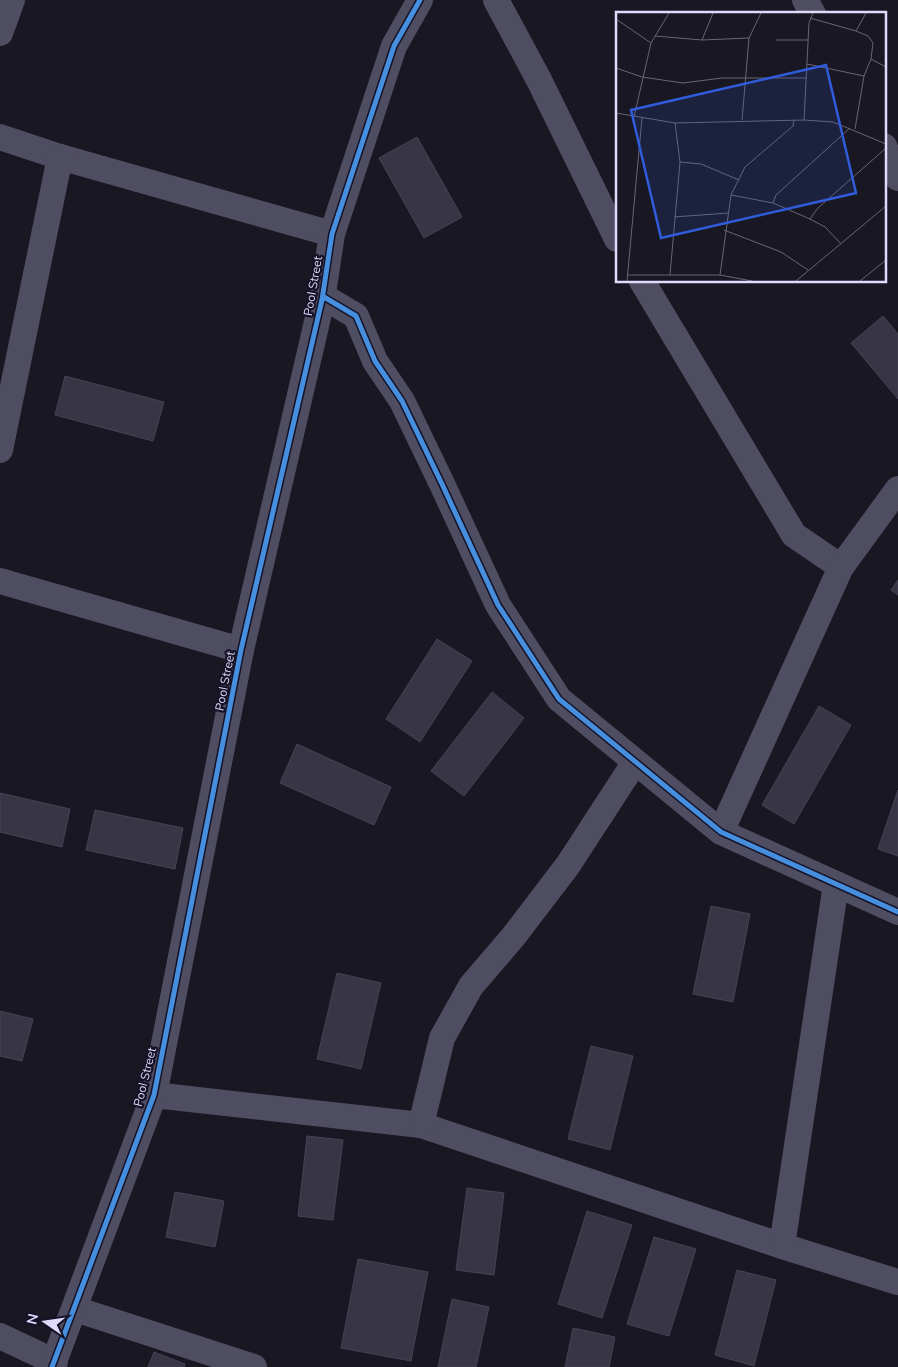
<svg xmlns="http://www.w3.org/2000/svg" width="898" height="1367" font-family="Mulish,sans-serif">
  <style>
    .building { fill: #383544; stroke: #464355 }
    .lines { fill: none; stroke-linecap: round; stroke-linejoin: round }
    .minor { stroke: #4f4d62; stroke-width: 26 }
    .cycleway-casing { stroke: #161227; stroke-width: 8 }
    .cycleway { stroke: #468fdf; stroke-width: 5 }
    .labels { text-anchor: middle; stroke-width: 4.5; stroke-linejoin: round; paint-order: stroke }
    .street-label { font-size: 12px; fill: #dfdbfc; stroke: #161227 }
    .inset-road { fill: none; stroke: #686579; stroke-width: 1 }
    .view { fill: #305cdc; fill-opacity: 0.15; stroke: #305cdc; stroke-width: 2.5 }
    .inset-edge { fill: none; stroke: #dfdbfc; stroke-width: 2.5 }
  </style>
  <rect width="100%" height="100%" fill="#191722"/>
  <g class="building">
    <polygon points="417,137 462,217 424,238 379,158"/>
    <polygon points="883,316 898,334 898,399 851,343"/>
    <polygon points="65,376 164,402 153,441 55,415"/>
    <polygon points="898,580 898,595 891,590"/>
    <polygon points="437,639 472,661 420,742 386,719"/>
    <polygon points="492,692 524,718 464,796 431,771"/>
    <polygon points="819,706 851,725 794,824 762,805"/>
    <polygon points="297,744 391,787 374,825 280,783"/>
    <polygon points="898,790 898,856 878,849"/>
    <polygon points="0,793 70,809 62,847 0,832"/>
    <polygon points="95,810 183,828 175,869 86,850"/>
    <polygon points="711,906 750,914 733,1002 693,994"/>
    <polygon points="337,973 381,983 361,1069 317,1059"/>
    <polygon points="0,1011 33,1019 22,1061 0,1056"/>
    <polygon points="591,1046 633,1056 610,1150 568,1139"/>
    <polygon points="307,1136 343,1140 333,1220 298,1216"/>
    <polygon points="467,1188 504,1193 494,1275 456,1270"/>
    <polygon points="175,1192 224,1201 215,1247 166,1237"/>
    <polygon points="587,1211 632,1225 602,1318 558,1304"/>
    <polygon points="654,1237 696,1249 669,1336 627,1324"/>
    <polygon points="358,1259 428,1272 411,1361 341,1348"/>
    <polygon points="737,1270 776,1280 754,1366 715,1355"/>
    <polygon points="452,1299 489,1307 476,1367 438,1367"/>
    <polygon points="573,1328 615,1337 609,1367 565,1367"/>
    <polygon points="154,1352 185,1364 184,1367 148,1367"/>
  </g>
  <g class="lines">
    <g class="minor">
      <polyline points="496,0 539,80 617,239"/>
      <polyline points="805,0 813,14"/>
      <polyline points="0,33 12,0"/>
      <polyline points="0,137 60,157 332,234"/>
      <polyline points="884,146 898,178"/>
      <polyline points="642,281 794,535 841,567"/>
      <polyline points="322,300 324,297 356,316 375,361 402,401 442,484 498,605 559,699 721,832 898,912"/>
      <polyline points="0,450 60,157"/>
      <polyline points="0,581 241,650"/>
      <polyline points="721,832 841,567 898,489"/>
      <polyline points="154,1095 421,1125 782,1246 898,1282"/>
      <polyline points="421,1125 442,1038 471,986 513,937 568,865 635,762"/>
      <polyline points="782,1246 836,884"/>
      <polyline points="75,1309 254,1367"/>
      <polyline points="0,1336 55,1362"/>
      <polyline points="52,1367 154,1095 241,650 322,300 332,234 394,46 420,0"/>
    </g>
    <defs>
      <g id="cycleway">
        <polyline points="322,300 324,297 356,316 375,361 402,401 442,484 498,605 559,699 721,832 898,912"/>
        <polyline points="52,1367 154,1095 241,650 322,300 332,234 394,46 420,0"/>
      </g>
    </defs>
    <use href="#cycleway" class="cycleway-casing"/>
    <use href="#cycleway" class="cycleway"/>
  </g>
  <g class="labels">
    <g class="street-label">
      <text transform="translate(313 286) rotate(-80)" y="4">Pool Street</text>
      <text transform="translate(225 681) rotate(-79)" y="4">Pool Street</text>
      <text transform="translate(145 1077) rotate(-76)" y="4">Pool Street</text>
    </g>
  </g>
  <g transform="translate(616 12)">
    <rect width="270" height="270" fill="#191722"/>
    <path class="inset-road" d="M194 6 240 19 250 1M0 7 35 31M240 19 252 24 257 31 255 47 270 55M39 24 86 28 133 26M86 28 97 1M160 28H192M191 52 248 64M0 56 26 65 67 71 106 66H190M0 101 59 111 188 108 217 110 270 132M18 105 35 31 53 1M126 108 133 26 145 1M188 108 193 11 197 1M239 117 248 64 255 47M64 150 85 152 123 168M115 183 157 191 194 207 209 215 225 232M157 191 160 183 234 116M58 205 112 201M194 207 202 196 270 136M108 218 165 240 192 258M12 263H104L136 269M54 263 64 150 59 111M104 263 115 183 129 155 177 114 178 108M11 269 26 106M180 269 270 194M244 269 270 248"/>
    <path class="view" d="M210 53 240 181 45 226 15 98Z"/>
    <rect width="270" height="270" class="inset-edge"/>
  </g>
  <g transform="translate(45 1322) rotate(283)" stroke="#161227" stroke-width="4" paint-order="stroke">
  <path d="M0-4L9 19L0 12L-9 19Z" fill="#dfdbfc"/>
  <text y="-8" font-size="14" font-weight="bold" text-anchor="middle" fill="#dfdbfc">N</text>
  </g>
</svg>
